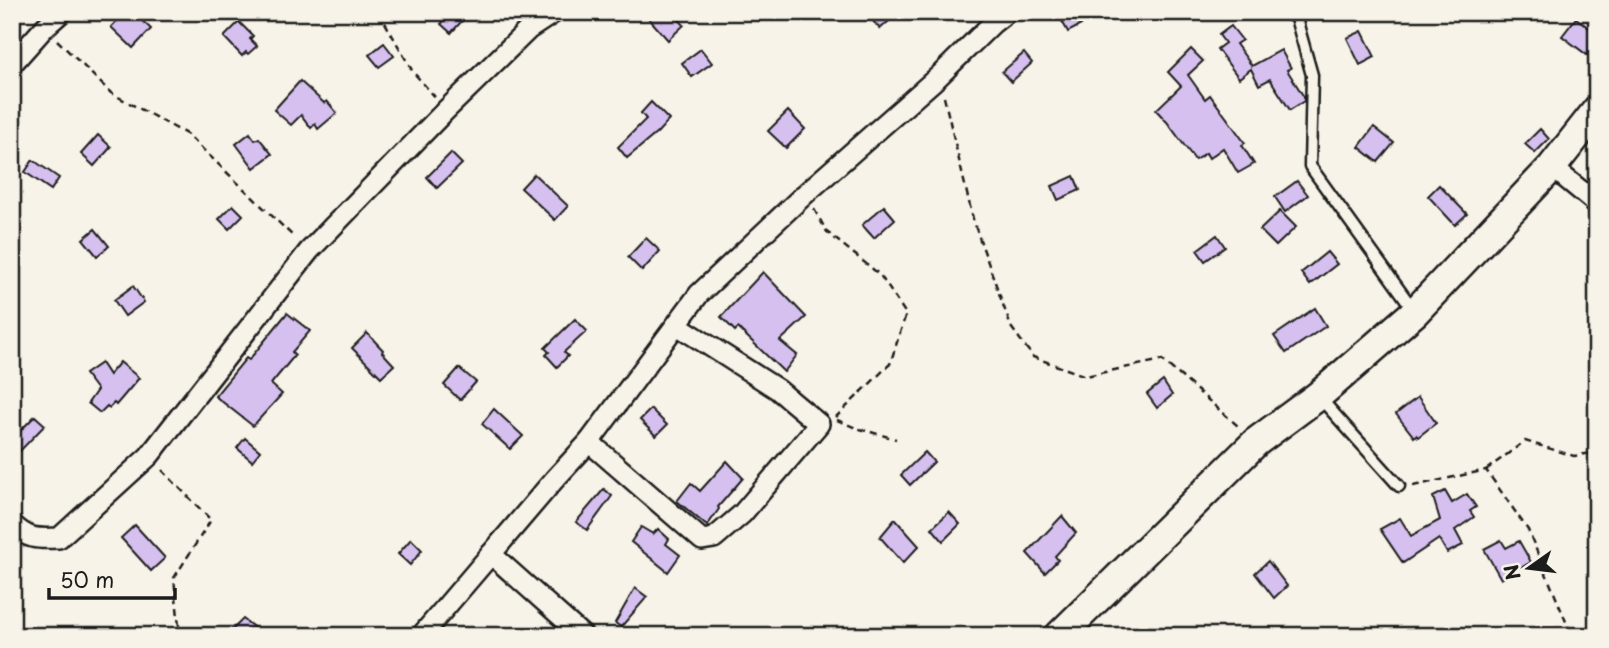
<svg xmlns="http://www.w3.org/2000/svg" width="1609" height="648" font-family="'Playpen Sans',sans-serif">
  <style>
    .building { fill: #d6c0f0; stroke: #1c1c1c; stroke-width: 2 }
    .lines { fill: none; stroke-linecap: round; stroke-linejoin: round }
    .lane-casing { stroke: #1c1c1c; stroke-width: 15 }
    .street-casing { stroke: #1c1c1c; stroke-width: 24 }
    .secondary-casing { stroke: #1c1c1c; stroke-width: 33 }
    .path { stroke: #1c1c1c; stroke-width: 2.5; stroke-dasharray: 7 5; stroke-linecap: butt }
    .lane { stroke: #f7f3e8; stroke-width: 10 }
    .street { stroke: #f7f3e8; stroke-width: 19 }
    .secondary { stroke: #f7f3e8; stroke-width: 28 }
  </style>
  <rect width="100%" height="100%" fill="#f7f3e8"/>
  <filter id="ink" filterUnits="userSpaceOnUse"><feTurbulence type="fractalNoise" baseFrequency=".0143" numOctaves="2"/><feDisplacementMap in="SourceGraphic" scale="14" xChannelSelector="R" yChannelSelector="G"/><feConvolveMatrix kernelMatrix="1 2 1 2 8 2 1 2 1" color-interpolation-filters="sRGB"/></filter>
  <g filter="url(#ink)">
    <g class="building">
      <polygon points="125,12 133,12 151,29 133,48 111,27"/>
      <polygon points="452,12 470,12 451,33 441,24"/>
      <polygon points="643,12 673,12 684,25 668,40"/>
      <polygon points="865,12 899,12 880,29"/>
      <polygon points="1057,12 1074,12 1081,25 1068,32"/>
      <polygon points="1576,18 1597,34 1597,42 1587,55 1562,36"/>
      <polygon points="239,22 253,36 250,39 257,46 248,54 246,52 242,56 224,37"/>
      <polygon points="1231,26 1242,40 1236,44 1252,66 1281,50 1291,68 1287,70 1304,97 1304,101 1290,110 1270,79 1259,85 1251,69 1239,78 1217,49 1225,43 1219,35"/>
      <polygon points="1362,31 1375,57 1360,65 1347,38"/>
      <polygon points="384,43 394,56 379,67 369,55"/>
      <polygon points="701,49 712,63 692,77 682,63"/>
      <polygon points="1191,49 1203,61 1188,75 1205,99 1210,95 1245,143 1242,145 1254,164 1238,173 1223,148 1209,158 1206,153 1195,160 1167,122 1156,110 1181,86 1168,72"/>
      <polygon points="1024,53 1032,63 1011,82 1002,72"/>
      <polygon points="300,81 324,103 327,101 337,113 318,129 315,124 311,128 301,115 291,125 274,110"/>
      <polygon points="651,102 669,120 657,133 627,158 618,147 646,119 641,113"/>
      <polygon points="788,111 805,129 786,148 768,131"/>
      <polygon points="1374,127 1394,143 1378,162 1359,147"/>
      <polygon points="1540,129 1549,139 1535,153 1525,144"/>
      <polygon points="250,133 255,140 259,138 272,154 254,168 236,144"/>
      <polygon points="98,135 111,147 94,166 81,154"/>
      <polygon points="451,153 462,164 437,188 427,177"/>
      <polygon points="33,160 59,178 51,190 25,172"/>
      <polygon points="534,174 568,206 555,220 521,188"/>
      <polygon points="1074,176 1080,190 1058,200 1052,186"/>
      <polygon points="1297,181 1308,195 1285,212 1275,197"/>
      <polygon points="1439,185 1467,214 1455,225 1428,196"/>
      <polygon points="233,205 243,215 229,229 219,219"/>
      <polygon points="884,206 895,219 874,238 862,225"/>
      <polygon points="1280,211 1296,227 1276,246 1260,230"/>
      <polygon points="95,229 109,246 97,256 83,239"/>
      <polygon points="1217,235 1225,247 1205,261 1197,250"/>
      <polygon points="646,238 660,251 642,271 628,257"/>
      <polygon points="1327,252 1337,264 1310,285 1301,273"/>
      <polygon points="763,272 806,317 780,341 797,355 784,372 738,328 735,331 721,317"/>
      <polygon points="133,286 144,302 125,316 114,300"/>
      <polygon points="1315,308 1326,326 1286,353 1274,336"/>
      <polygon points="287,313 310,331 292,352 295,355 271,384 282,394 253,426 215,396 246,358 249,360"/>
      <polygon points="575,319 587,331 564,352 568,356 557,367 546,355 549,352 545,348"/>
      <polygon points="367,333 383,350 382,352 394,365 381,377 352,348"/>
      <polygon points="120,362 139,378 116,405 114,403 109,408 107,406 100,413 88,403 97,390 85,374 101,363 109,375"/>
      <polygon points="459,368 476,382 460,400 444,385"/>
      <polygon points="1163,381 1172,395 1157,408 1147,394"/>
      <polygon points="1418,397 1436,423 1418,437 1416,435 1414,437 1396,414"/>
      <polygon points="494,409 523,436 510,449 482,424"/>
      <polygon points="651,409 667,425 656,436 640,420"/>
      <polygon points="35,416 45,425 19,452 12,446 12,439"/>
      <polygon points="245,438 260,451 252,461 237,448"/>
      <polygon points="925,452 934,462 910,485 901,475"/>
      <polygon points="727,461 743,478 718,507 719,509 707,526 677,501 691,483 700,491"/>
      <polygon points="604,489 612,496 587,530 576,522"/>
      <polygon points="1445,491 1452,503 1467,494 1476,507 1470,511 1474,517 1455,530 1463,545 1447,553 1439,539 1403,563 1380,529 1400,518 1411,536 1440,520 1433,497"/>
      <polygon points="949,512 960,524 943,541 932,528"/>
      <polygon points="1062,516 1076,533 1055,556 1058,560 1045,573 1027,553"/>
      <polygon points="895,519 919,546 903,563 880,537"/>
      <polygon points="135,525 165,558 151,571 121,538"/>
      <polygon points="641,527 653,534 658,529 669,539 666,544 680,555 668,572 631,542"/>
      <polygon points="411,539 422,550 410,565 398,554"/>
      <polygon points="1501,540 1506,548 1519,541 1531,562 1501,579 1484,549"/>
      <polygon points="1268,561 1287,586 1274,598 1255,573"/>
      <polygon points="635,588 647,597 621,627 615,623"/>
      <polygon points="243,619 265,636 226,636"/>
    </g>
    <g class="lines">
      <defs>
        <g id="lane">
          <polyline points="1285,12 1296,18 1312,75 1310,166 1413,309"/>
          <polyline points="1320,398 1399,486"/>
        </g>
        <g id="street">
          <polyline points="12,64 45,27 62,12"/>
          <polyline points="1552,167 1597,204"/>
          <polyline points="589,442 702,540 714,538 742,514 819,424 777,389 677,325"/>
          <path d="M12 524C28 540 38 539 59 538L149 456 309 251 446 110 529 29 555 12"/>
          <polyline points="491,554 554,480 589,442 699,294 805,194 939,76 993,23 1007,12"/>
          <polyline points="421,636 491,554 583,636"/>
        </g>
        <polyline id="secondary" points="1059,636 1256,442 1318,396 1415,312 1552,167 1597,110"/>
      </defs>
      <use href="#lane" class="lane-casing"/>
      <use href="#street" class="street-casing"/>
      <use href="#secondary" class="secondary-casing"/>
      <g class="path">
        <polyline points="379,12 413,72 435,97"/>
        <polyline points="57,40 111,93 188,135 295,238"/>
        <polyline points="944,97 974,223 1011,327 1033,357 1086,376 1162,360 1238,426"/>
        <polyline points="814,209 827,232 880,275 906,314 890,364 836,417"/>
        <polyline points="837,420 856,428 896,439"/>
        <polyline points="162,470 211,520 174,578 180,636"/>
        <polyline points="1486,470 1525,441 1574,456 1597,452"/>
        <polyline points="1413,486 1486,470 1528,530 1572,636"/>
      </g>
      <use href="#lane" class="lane"/>
      <use href="#street" class="street"/>
      <use href="#secondary" class="secondary"/>
    </g>
  </g>
  <rect width="1609" height="648" fill="none" stroke="#f7f3e8" stroke-width="42"/>
  <rect x="21" y="21" width="1567" height="606" fill="none" stroke="#1c1c1c" stroke-width="2.5" filter="url(#ink)"/>
  <g transform="translate(1529 568) rotate(256)" stroke="#f7f3e8" stroke-width="5" paint-order="stroke">
  <path d="M0-5L12 26L0 18L-12 26Z" fill="#1c1c1c"/>
  <text y="-10" font-size="19" font-weight="bold" text-anchor="middle" fill="#1c1c1c">N</text>
  </g>
  <path d="M49 588v10h126v-10" fill="none" stroke="#1c1c1c" stroke-width="3.5"/>
  <text x="60" y="588" font-size="21" fill="#1c1c1c" stroke="#f7f3e8" stroke-width="5" paint-order="stroke">50 m</text>
</svg>
